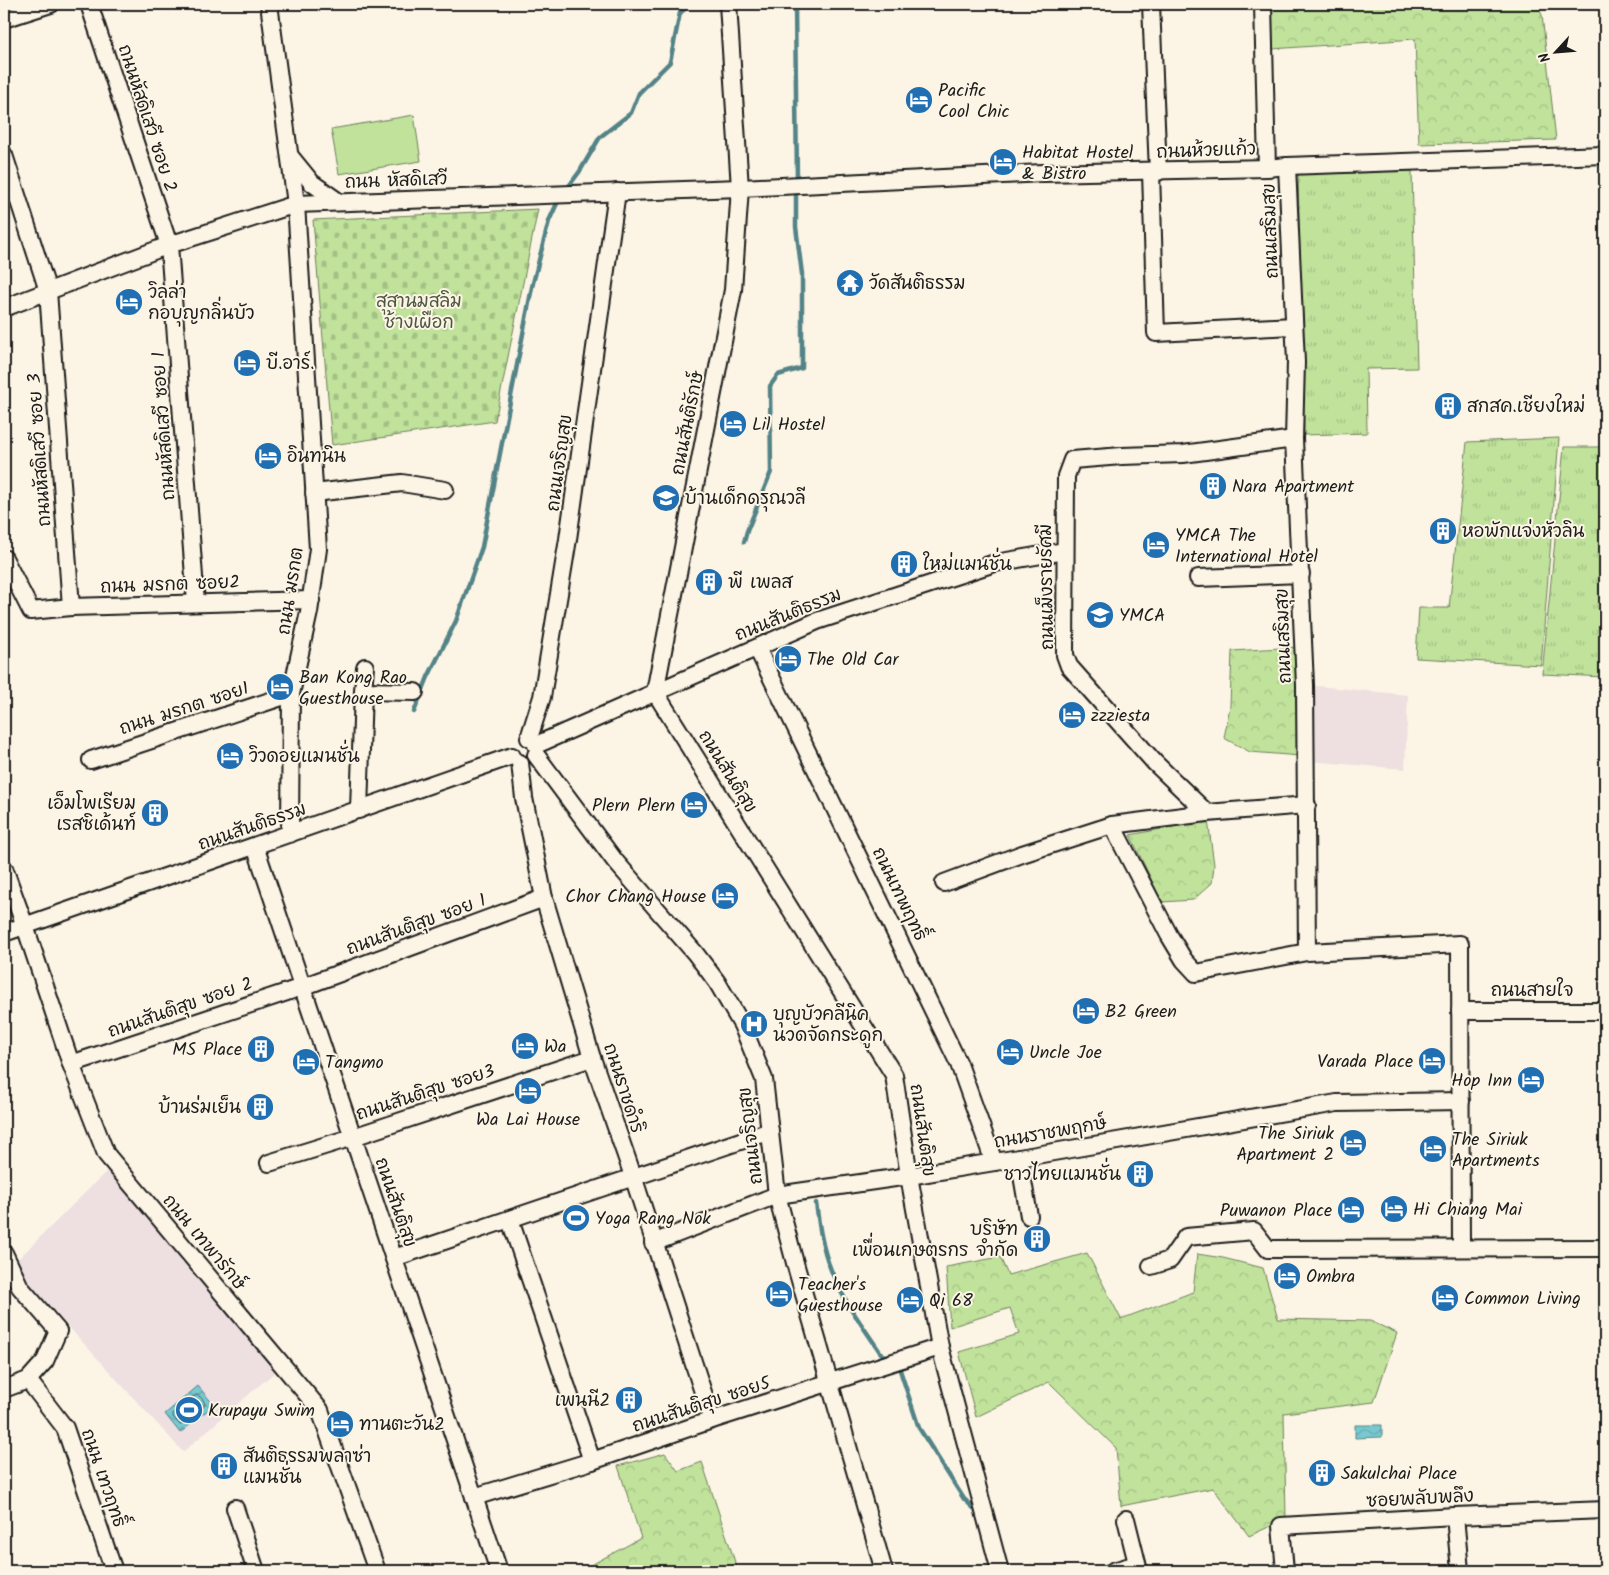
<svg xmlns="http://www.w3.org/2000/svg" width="1609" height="1575" font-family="Kalam,'Playpen Sans Thai',sans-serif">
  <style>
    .built { fill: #eedfe1 }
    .grass { fill: url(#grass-tufts); stroke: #6e7f5c }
    .forest { fill: url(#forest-crowns); stroke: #6e7f5c }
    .cemetery { fill: url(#cemetery-stones); stroke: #6e7f5c }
    .garden { fill: #c0e29b; stroke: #6e7f5c }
    .water { fill: url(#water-waves); stroke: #538387 }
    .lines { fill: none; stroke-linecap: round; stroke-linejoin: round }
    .shore { stroke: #406164; stroke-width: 1 }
    .stream { stroke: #538387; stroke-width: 4.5 }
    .street-casing { stroke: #1c1c1c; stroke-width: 20 }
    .street { stroke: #fcf5e5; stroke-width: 16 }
    .labels { text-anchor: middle; stroke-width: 4; stroke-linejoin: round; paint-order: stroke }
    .poi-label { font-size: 18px; fill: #1c1c1c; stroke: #fcf5e5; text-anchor: start }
    .street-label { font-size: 18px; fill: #1c1c1c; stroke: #fcf5e5 }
    .park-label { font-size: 18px; fill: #4d5742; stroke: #fcf5e5 }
  </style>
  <defs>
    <pattern id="grass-tufts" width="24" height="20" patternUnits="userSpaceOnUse" patternTransform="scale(1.25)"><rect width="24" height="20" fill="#c0e29b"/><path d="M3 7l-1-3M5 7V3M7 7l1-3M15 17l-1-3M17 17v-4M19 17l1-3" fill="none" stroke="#a4c185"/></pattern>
    <pattern id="forest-crowns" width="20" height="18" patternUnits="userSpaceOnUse" patternTransform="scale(1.25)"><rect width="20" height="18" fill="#c0e29b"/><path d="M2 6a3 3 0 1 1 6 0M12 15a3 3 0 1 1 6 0" fill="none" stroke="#a4c185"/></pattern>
    <pattern id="cemetery-stones" width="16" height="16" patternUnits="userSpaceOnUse" patternTransform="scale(1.25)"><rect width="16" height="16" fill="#c0e29b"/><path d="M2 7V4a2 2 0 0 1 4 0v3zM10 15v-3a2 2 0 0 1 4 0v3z" fill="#a4c185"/></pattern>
    <pattern id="water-waves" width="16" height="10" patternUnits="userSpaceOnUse" patternTransform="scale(1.25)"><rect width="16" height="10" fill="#77c8cf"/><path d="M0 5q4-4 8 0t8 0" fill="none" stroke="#66abb1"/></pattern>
  </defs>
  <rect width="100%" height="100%" fill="#fcf5e5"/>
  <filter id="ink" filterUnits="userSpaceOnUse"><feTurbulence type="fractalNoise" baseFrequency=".02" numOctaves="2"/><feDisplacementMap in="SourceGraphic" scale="10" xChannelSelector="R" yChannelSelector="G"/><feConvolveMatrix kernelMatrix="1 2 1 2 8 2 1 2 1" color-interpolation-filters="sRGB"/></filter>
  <g filter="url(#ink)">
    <g class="built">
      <polygon points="1307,685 1408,695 1405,769 1307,761"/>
      <polygon points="108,1170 277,1370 183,1452 12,1265"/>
    </g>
    <g class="grass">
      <polygon points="1412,171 1417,368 1366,369 1367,433 1304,435 1298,173"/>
      <polygon points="1559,438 1541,665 1416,658 1419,608 1449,608 1467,442"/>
      <polygon points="1564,447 1605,447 1605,677 1542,674"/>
    </g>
    <g class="forest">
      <polygon points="1271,4 1537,4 1542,15 1556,140 1419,144 1415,39 1272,49"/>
      <polygon points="1297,647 1300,756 1250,752 1224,738 1230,706 1232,651"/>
      <polygon points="1208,820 1214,865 1212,883 1193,900 1162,902 1130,835"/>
      <polygon points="1087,1253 1121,1319 1193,1292 1197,1254 1223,1258 1263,1268 1278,1319 1370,1321 1397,1333 1374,1402 1284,1413 1286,1519 1249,1536 1213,1488 1121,1506 1116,1448 1049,1382 976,1417 959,1352 1019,1334 1010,1308 950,1327 946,1267 1000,1257 1008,1275"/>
      <polygon points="665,1453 678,1471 702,1462 738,1571 593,1571 591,1565 641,1538 618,1466"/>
    </g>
    <polygon class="cemetery" points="538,209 495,421 332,445 313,220"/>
    <polygon class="garden" points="414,115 421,161 339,174 331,129"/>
    <g class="water">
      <polygon points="198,1386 214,1405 180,1433 165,1414"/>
      <polygon points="1355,1425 1382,1425 1382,1437 1355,1438"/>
    </g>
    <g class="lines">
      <path class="shore" d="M196 1395C200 1395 205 1401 205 1405L183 1424 180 1425 173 1417V1414Z"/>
      <g class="stream">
        <polyline points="788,4 815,4"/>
        <polyline points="795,4 797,182"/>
        <polyline points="566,190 580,171 600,137 631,113 639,93 670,62 680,13 687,7 697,4"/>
        <polyline points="744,542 747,531 771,472 770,386 778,375 802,368 802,274 796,227 796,189"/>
        <polyline points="414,712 428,677 456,621 482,547 532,287 549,221 559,199"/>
        <path d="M816 1203C819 1225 822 1248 831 1270 842 1299 863 1326 880 1352L887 1359"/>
        <polyline points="895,1365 900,1370 919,1428 964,1499 979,1513"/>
      </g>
      <defs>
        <g id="street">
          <polyline points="89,4 169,245 196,603"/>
          <polyline points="269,4 296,204 318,549 309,612 291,694 290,834"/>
          <polyline points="728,4 740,188 733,290 655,692 894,1075 909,1176 940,1347 1000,1571"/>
          <polyline points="1151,4 1158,172"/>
          <polyline points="1263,4 1267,168"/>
          <polyline points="4,19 51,4"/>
          <polyline points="4,155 48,291 71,607"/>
          <polyline points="290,156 312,183 339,202"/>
          <polyline points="1287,166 1296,362 1294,439 1305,685 1307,952"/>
          <polyline points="1151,172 1156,333 1294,326"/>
          <polyline points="4,308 169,245 296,204 740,188 1043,173 1267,168 1287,166 1605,155"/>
          <polyline points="314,493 402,483 445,490"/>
          <polyline points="4,558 31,611 71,607 311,600"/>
          <polyline points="1198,578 1301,574"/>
          <polyline points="757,648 959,1064 994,1162"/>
          <polyline points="363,691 415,692"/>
          <polyline points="529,738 542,697 568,539 617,192"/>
          <polyline points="536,745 817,621 995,563 1065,551"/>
          <polyline points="536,755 615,861 695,953 717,982 742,1025 764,1079 777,1195 795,1263 884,1571"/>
          <polyline points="91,760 291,694"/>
          <polyline points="520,763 524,798 544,898 592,1058 633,1176 712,1420"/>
          <polyline points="359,810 363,691 365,667"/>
          <polyline points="1207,813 1155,763 1069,666 1065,655 1066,476 1072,460 1122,456 1183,454 1294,439"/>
          <polyline points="1112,825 1169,935 1184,960 1196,973 1307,952 1460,944 1461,1248"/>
          <polyline points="255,846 499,1571"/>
          <polyline points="4,868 25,926 71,1064 106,1154 320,1410 377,1571"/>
          <polyline points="944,883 1022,854 1112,825 1207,813 1307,805"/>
          <polyline points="4,933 512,756"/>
          <polyline points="1460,1011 1605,1011"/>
          <polyline points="71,1064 302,987 544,898"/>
          <polyline points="1019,1158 1029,1216"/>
          <polyline points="269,1163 353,1137 592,1058"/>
          <polyline points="510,1220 592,1461"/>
          <polyline points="653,1243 777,1195 909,1176 1019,1158 1337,1103 1461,1101"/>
          <polyline points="4,1253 20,1287 58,1331 45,1361 28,1380 4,1389"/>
          <polyline points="394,1258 770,1131"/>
          <polyline points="1151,1266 1170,1260 1186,1237 1254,1231 1268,1249 1605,1248"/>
          <polyline points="28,1380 65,1428 114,1571"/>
          <polyline points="474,1497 592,1461 712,1420 940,1347"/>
          <polyline points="235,1508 256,1571"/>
          <polyline points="1455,1516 1460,1571"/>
          <polyline points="1126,1519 1139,1571"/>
          <polyline points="1113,1571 1137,1564"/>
          <polyline points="1285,1571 1281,1526 1455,1516 1605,1510"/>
        </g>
      </defs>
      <use href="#street" class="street-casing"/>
      <use href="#street" class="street"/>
    </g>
  </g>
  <defs>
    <symbol id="hotel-disc" viewBox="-11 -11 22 22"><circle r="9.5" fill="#1f6fb2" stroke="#fcf5e5"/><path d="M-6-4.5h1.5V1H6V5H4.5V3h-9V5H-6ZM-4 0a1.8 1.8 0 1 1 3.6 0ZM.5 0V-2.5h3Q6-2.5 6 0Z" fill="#fff"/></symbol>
    <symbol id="temple-disc" viewBox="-11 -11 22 22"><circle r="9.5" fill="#1f6fb2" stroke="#fcf5e5"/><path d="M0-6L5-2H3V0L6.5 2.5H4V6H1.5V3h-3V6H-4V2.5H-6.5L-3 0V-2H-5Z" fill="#fff"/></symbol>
    <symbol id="building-disc" viewBox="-11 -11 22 22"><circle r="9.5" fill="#1f6fb2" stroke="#fcf5e5"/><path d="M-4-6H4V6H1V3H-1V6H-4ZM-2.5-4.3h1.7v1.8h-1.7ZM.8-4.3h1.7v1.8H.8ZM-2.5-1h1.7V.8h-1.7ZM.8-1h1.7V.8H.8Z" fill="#fff"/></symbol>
    <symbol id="school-disc" viewBox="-11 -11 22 22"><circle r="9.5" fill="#1f6fb2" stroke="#fcf5e5"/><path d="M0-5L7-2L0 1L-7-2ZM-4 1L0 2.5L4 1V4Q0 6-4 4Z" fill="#fff"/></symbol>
    <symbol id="hospital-disc" viewBox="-11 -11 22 22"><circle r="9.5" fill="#1f6fb2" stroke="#fcf5e5"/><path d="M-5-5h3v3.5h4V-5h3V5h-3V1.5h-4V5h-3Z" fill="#fff"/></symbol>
    <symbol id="stadium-disc" viewBox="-11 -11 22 22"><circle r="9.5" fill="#1f6fb2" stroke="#fcf5e5"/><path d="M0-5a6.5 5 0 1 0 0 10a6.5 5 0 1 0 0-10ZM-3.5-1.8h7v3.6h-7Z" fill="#fff"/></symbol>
  </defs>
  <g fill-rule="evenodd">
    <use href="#hotel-disc" x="903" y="84" width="32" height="32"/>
    <use href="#hotel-disc" x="987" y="146" width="32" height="32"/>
    <use href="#temple-disc" x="834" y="267" width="32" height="32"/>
    <use href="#hotel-disc" x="113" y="286" width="32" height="32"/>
    <use href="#hotel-disc" x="231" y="347" width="32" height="32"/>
    <use href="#building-disc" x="1432" y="390" width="32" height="32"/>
    <use href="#hotel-disc" x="717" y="408" width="32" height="32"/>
    <use href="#hotel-disc" x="252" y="440" width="32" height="32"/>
    <use href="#building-disc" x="1197" y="470" width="32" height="32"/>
    <use href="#school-disc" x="650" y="482" width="32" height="32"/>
    <use href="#building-disc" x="1427" y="515" width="32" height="32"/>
    <use href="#hotel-disc" x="1140" y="529" width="32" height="32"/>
    <use href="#building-disc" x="888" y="548" width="32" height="32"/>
    <use href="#building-disc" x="693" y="566" width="32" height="32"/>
    <use href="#school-disc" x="1084" y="599" width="32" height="32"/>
    <use href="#hotel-disc" x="772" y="643" width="32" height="32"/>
    <use href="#hotel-disc" x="264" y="671" width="32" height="32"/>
    <use href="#hotel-disc" x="1056" y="699" width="32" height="32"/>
    <use href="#hotel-disc" x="214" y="740" width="32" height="32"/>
    <use href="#hotel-disc" x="678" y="789" width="32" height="32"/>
    <use href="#building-disc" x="139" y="797" width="32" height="32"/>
    <use href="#hotel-disc" x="709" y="880" width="32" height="32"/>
    <use href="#hotel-disc" x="1070" y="995" width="32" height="32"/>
    <use href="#hospital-disc" x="738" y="1008" width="32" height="32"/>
    <use href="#hotel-disc" x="509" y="1030" width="32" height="32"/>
    <use href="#building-disc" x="245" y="1033" width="32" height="32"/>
    <use href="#hotel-disc" x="994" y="1036" width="32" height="32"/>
    <use href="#hotel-disc" x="1416" y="1045" width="32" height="32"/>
    <use href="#hotel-disc" x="290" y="1046" width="32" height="32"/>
    <use href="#hotel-disc" x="1515" y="1064" width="32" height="32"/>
    <use href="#hotel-disc" x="512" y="1075" width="32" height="32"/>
    <use href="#building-disc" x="244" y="1091" width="32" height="32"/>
    <use href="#hotel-disc" x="1337" y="1127" width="32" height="32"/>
    <use href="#hotel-disc" x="1417" y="1133" width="32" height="32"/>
    <use href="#building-disc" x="1124" y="1158" width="32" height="32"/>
    <use href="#hotel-disc" x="1378" y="1193" width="32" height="32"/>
    <use href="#hotel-disc" x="1335" y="1194" width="32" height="32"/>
    <use href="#stadium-disc" x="560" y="1202" width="32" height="32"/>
    <use href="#building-disc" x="1021" y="1223" width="32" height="32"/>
    <use href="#hotel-disc" x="1271" y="1260" width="32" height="32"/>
    <use href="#hotel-disc" x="763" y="1278" width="32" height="32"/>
    <use href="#hotel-disc" x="1429" y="1282" width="32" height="32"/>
    <use href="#hotel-disc" x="894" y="1284" width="32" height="32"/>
    <use href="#building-disc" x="613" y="1384" width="32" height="32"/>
    <use href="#stadium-disc" x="173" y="1394" width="32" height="32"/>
    <use href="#hotel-disc" x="324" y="1408" width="32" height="32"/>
    <use href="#building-disc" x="208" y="1450" width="32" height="32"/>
    <use href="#building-disc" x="1306" y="1457" width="32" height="32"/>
  </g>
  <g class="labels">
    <g class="poi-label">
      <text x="938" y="96">Pacific<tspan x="938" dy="21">Cool Chic</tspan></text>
      <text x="1022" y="158">Habitat Hostel<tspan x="1022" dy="21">&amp; Bistro</tspan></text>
      <text x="869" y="289">วัดสันติธรรม</text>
      <text x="148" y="298">วิลล่า<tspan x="148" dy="21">กอบุญกลิ่นบัว</tspan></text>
      <text x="266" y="369">บี.อาร์.</text>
      <text x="1467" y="412">สกสค.เชียงใหม่</text>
      <text x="752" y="430">Lil Hostel</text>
      <text x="287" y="462">อินทนิน</text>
      <text x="1232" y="492">Nara Apartment</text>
      <text x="685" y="504">บ้านเด็กดรุณวลี</text>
      <text x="1462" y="537">หอพักแจ่งหัวลิน</text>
      <text x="1175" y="541">YMCA The<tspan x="1175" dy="21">International Hotel</tspan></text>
      <text x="923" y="570">ใหม่แมนชั่น</text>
      <text x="728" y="588">พี เพลส</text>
      <text x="1119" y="621">YMCA</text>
      <text x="807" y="665">The Old Car</text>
      <text x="299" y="683">Ban Kong Rao<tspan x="299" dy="21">Guesthouse</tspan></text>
      <text x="1091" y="721">zzziesta</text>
      <text x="249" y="762">วิวดอยแมนชั่น</text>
      <text x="136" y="809" text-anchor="end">เอ็มโพเรียม<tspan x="136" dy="21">เรสซิเด้นท์</tspan></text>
      <text x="675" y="811" text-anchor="end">Plern Plern</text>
      <text x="706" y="902" text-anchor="end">Chor Chang House</text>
      <text x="1105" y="1017">B2 Green</text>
      <text x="773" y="1020">บุญบัวคลีนิค<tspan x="773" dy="21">นวดจัดกระดูก</tspan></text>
      <text x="544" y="1052">Wa</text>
      <text x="242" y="1055" text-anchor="end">MS Place</text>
      <text x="1029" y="1058">Uncle Joe</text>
      <text x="1413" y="1067" text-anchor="end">Varada Place</text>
      <text x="325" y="1068">Tangmo</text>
      <text x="1512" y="1086" text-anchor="end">Hop Inn</text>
      <text x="241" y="1113" text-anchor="end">บ้านร่มเย็น</text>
      <text x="528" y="1125" text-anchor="middle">Wa Lai House</text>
      <text x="1334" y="1139" text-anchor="end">The Siriuk<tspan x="1334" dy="21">Apartment 2</tspan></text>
      <text x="1452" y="1145">The Siriuk<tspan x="1452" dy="21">Apartments</tspan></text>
      <text x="1121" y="1180" text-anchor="end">ชาวไทยแมนชั่น</text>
      <text x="1413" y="1215">Hi Chiang Mai</text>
      <text x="1332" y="1216" text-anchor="end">Puwanon Place</text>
      <text x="595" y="1224">Yoga Rang Nok</text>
      <text x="1018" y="1235" text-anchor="end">บริษัท<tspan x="1018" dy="21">เพื่อนเกษตรกร จำกัด</tspan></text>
      <text x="1306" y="1282">Ombra</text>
      <text x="798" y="1290">Teacher's<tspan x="798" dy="21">Guesthouse</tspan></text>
      <text x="1464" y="1304">Common Living</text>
      <text x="929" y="1306">Qi 68</text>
      <text x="610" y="1406" text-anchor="end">เพนนี2</text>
      <text x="208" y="1416">Krupayu Swim</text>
      <text x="359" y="1430">ทานตะวัน2</text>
      <text x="243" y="1462">สันติธรรมพลาซ่า<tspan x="243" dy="21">แมนชั่น</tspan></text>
      <text x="1341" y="1479">Sakulchai Place</text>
    </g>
    <g class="street-label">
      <text transform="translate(148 118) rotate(72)" y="6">ถนนหัสดิเสวี ซอย 2</text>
      <text transform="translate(1206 150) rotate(-2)" y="6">ถนนห้วยแก้ว</text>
      <text transform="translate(396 180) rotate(-2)" y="6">ถนน หัสดิเสวี</text>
      <text transform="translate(1270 231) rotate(-92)" y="6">ถนนเสริมสุข</text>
      <text transform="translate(687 423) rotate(-79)" y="6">ถนนสันติรักษ์</text>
      <text transform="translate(163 426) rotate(-94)" y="6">ถนนหัสดิเสวี ซอย 1</text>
      <text transform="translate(39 450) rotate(-94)" y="6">ถนนหัสดิเสวี ซอย 3</text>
      <text transform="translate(559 463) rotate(-82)" y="6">ถนนเจริญสุข</text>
      <text transform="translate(170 584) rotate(-2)" y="6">ถนน มรกต ซอย2</text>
      <text transform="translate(1046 587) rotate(-91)" y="6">ถนนเม็งรายรัศมี</text>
      <text transform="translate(290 591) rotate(-81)" y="6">ถนน มรกต</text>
      <text transform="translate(788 614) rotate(-22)" y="6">ถนนสันติธรรม</text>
      <text transform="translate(1283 636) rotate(-92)" y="6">ถนนเสริมสุข</text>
      <text transform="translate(184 708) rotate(-18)" y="6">ถนน มรกต ซอย1</text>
      <text transform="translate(728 771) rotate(58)" y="6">ถนนสันติสุข</text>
      <text transform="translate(252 826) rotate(-19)" y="6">ถนนสันติธรรม</text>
      <text transform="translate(900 894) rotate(64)" y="6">ถนนเทพฤทธิ์</text>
      <text transform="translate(416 924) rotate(-20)" y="6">ถนนสันติสุข ซอย 1</text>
      <text x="1532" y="996">ถนนสายใจ</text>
      <text transform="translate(180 1007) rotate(-19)" y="6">ถนนสันติสุข ซอย 2</text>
      <text transform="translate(624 1088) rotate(72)" y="6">ถนนราชดำริ</text>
      <text transform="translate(425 1092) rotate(-18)" y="6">ถนนสันติสุข ซอย3</text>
      <text transform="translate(923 1130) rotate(82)" y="6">ถนนสันติสุข</text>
      <text transform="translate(1050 1132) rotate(-10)" y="6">ถนนราชพฤกษ์</text>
      <text transform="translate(750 1136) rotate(-97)" y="6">ถนนเจริญสุข</text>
      <text transform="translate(396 1202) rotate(71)" y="6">ถนนสันติสุข</text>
      <text transform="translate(205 1242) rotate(50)" y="6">ถนน เทพารักษ์</text>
      <text transform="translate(701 1404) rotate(-18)" y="6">ถนนสันติสุข ซอย5</text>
      <text transform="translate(104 1478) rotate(71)" y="6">ถนน เทวฤทธิ์</text>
      <text transform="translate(1420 1498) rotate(-3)" y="6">ซอยพลับพลึง</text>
    </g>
    <g class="park-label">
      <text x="419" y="307">สุสานมุสลิม<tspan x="419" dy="21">ช้างเผือก</tspan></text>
    </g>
  </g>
  <rect width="1609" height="1575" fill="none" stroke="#fcf5e5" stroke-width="20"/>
  <rect x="10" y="10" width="1589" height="1555" fill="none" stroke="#1c1c1c" stroke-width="2" filter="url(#ink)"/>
  <g transform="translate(1556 52) rotate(244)" stroke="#fcf5e5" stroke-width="4" paint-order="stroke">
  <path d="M0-4L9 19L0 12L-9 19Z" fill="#1c1c1c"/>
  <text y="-8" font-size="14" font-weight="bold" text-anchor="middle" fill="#1c1c1c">N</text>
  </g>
</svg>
